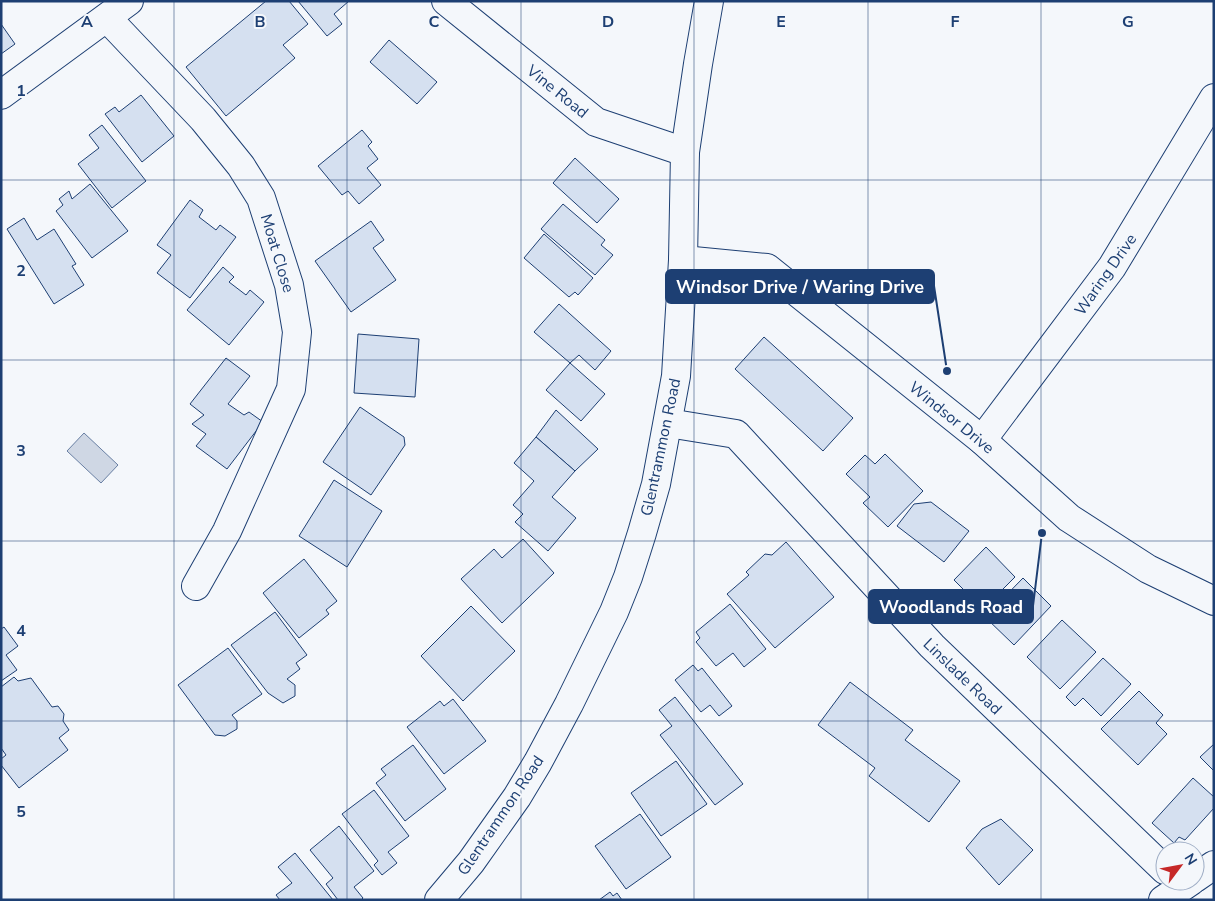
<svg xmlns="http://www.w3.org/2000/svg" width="1215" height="901" font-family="'Nunito Sans',sans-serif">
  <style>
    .water { fill: #cfd7e4; stroke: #687fa3 }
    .building { fill: #d5e0f0; stroke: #1d3f73 }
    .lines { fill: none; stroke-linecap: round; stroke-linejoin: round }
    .minor-casing { stroke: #1d3f73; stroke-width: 30 }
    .minor { stroke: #f4f7fb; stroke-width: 28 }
    .grid { fill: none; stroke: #1d3f73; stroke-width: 1; stroke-opacity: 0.55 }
    .labels { text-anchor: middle; stroke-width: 4; stroke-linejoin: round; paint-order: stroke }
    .street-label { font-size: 16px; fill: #1d3f73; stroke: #f4f7fb }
    .grid-label { font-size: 16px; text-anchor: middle; font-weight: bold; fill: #1d3f73; stroke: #f4f7fb; stroke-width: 4; stroke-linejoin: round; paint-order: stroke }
    .leader { fill: none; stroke: #1d3f73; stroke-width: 2 }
    .callout-dot { fill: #1d3f73; stroke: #f4f7fb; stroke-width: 2 }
    .callout { fill: #1d3f73; stroke: #1d3f73; stroke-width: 2 }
    .callout-label { font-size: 18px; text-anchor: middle; font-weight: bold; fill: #fff }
  </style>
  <rect width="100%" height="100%" fill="#f4f7fb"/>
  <polygon class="water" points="84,433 118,465 101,483 67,451"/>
  <g class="building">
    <polygon points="266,1 289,1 308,24 283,45 295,58 226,116 186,67"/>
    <polygon points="298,1 349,1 334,14 342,24 327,36"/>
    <polygon points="1,24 15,44 1,54"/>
    <polygon points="389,40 437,82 417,104 370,62"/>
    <polygon points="141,95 174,136 142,162 105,114 115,107 119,112"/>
    <polygon points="102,125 146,181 112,208 78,164 99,148 89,135"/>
    <polygon points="362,130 372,142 368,146 378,159 367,168 381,185 359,204 348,191 342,195 318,166"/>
    <polygon points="575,158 619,199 597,223 553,183"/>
    <polygon points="90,184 128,231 92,258 56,211 63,205 59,199 69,191 72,199"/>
    <polygon points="190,200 203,210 199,217 216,230 220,225 236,237 190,298 157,273 171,255 157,245"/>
    <polygon points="563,204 605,240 601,245 613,255 595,275 541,229"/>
    <polygon points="24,218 37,240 54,229 76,264 72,266 84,285 54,304 7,229"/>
    <polygon points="371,221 384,240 373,248 396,280 351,312 315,261"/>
    <polygon points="544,234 593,278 578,295 575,292 569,297 524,258"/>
    <polygon points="223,267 234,277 229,282 246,295 250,290 264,302 229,345 187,310"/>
    <polygon points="559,304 611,351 595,370 579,355 570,363 534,332"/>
    <polygon points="358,334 419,339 415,397 354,393"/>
    <polygon points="764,337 853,418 823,451 735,369"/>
    <polygon points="226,358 250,376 228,404 244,415 249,412 263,422 227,469 196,446 206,434 192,424 204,415 190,404"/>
    <polygon points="570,363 605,394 581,421 546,390"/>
    <polygon points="360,407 404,437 405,445 371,495 323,462"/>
    <polygon points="556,410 598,449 575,471 536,437"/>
    <polygon points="536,437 575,471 552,497 576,518 548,551 515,522 523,514 513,505 534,481 514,463"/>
    <polygon points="885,454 923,491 888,527 863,503 870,497 846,474 865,455 875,464"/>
    <polygon points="334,480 382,511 347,567 299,536"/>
    <polygon points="931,502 969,531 944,562 897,526 914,504"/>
    <polygon points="523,539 554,573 502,623 461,579 494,549 502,558"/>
    <polygon points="786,542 834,597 775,648 727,594 749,575 746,572 765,554 772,555"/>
    <polygon points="986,547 1015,577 979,613 970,602 973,599 954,580"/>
    <polygon points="304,559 337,601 326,610 329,614 299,638 263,593"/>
    <polygon points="1023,578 1051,606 1014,645 985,617"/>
    <polygon points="730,604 766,649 744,667 733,653 716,666 696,642 700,638 696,632"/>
    <polygon points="471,606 515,651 463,701 421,656"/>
    <polygon points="275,612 307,655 296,663 300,669 287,679 295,685 295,696 283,703 268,693 231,645"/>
    <polygon points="1062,620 1096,652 1060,689 1027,657"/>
    <polygon points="4,627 18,646 6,655 17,670 1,681 1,629"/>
    <polygon points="228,648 262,694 232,715 237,721 237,729 225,736 215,735 178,685"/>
    <polygon points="1103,658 1131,684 1101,716 1083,698 1075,706 1066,697"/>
    <polygon points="693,665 698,671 702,668 732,706 719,716 710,705 701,712 675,680"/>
    <polygon points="14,677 18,681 31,678 52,707 58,706 64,714 63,721 69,730 59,738 68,750 19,788 1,765 1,759 6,755 1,748 1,687"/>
    <polygon points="850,682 913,730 905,740 960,781 929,822 869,776 875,768 818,725"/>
    <polygon points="1139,691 1163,715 1156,723 1167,734 1138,765 1101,729"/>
    <polygon points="675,697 743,784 715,805 660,735 672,726 659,710"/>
    <polygon points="453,699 486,741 444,774 407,727 440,701 444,706"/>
    <polygon points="1214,744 1214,771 1200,757"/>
    <polygon points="413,745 446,789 405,821 376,783 386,775 381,769"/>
    <polygon points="676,761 707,804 661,836 631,793"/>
    <polygon points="1193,778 1214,797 1214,808 1185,840 1179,837 1174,843 1152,823"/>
    <polygon points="374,790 409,836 388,852 397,863 382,875 374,865 378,861 342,814"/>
    <polygon points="640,814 671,857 626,889 595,846"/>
    <polygon points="1001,819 1033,850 999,885 966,848 982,829"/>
    <polygon points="339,826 374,871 354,887 363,898 361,900 338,900 326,884 333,878 310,850"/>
    <polygon points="295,853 333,900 280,900 276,895 292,883 278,867"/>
    <polygon points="610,892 613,896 617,893 622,900 599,900"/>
  </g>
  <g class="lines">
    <defs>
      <g id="minor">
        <polyline points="446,1 596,122 685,152"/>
        <polyline points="107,18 203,119 241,166 261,198 289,285 297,332 291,389 227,531 196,586"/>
        <polyline points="1,95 129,1"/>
        <polyline points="683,260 767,268 982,440 1069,518 1148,569 1214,601"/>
        <polyline points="668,423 736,434 932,646 1165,870"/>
        <polyline points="982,440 1112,267 1214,98"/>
        <polyline points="1195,878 1214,865"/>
        <polyline points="439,900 471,862 517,797 538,762 569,704 614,612 628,577 642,533 656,484 676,376 683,260 685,152 698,64 709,1"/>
        <polyline points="1163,900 1191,881"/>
      </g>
    </defs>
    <use href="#minor" class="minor-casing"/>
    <use href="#minor" class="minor"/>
  </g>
  <path class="grid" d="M174 1V900M347 1V900M521 1V900M694 1V900M868 1V900M1041 1V900M1 180H1214M1 360H1214M1 541H1214M1 721H1214"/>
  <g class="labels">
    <g class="street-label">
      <text transform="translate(558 91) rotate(39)" y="6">Vine Road</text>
      <text transform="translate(278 253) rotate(73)" y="6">Moat Close</text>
      <text transform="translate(1105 274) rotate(-55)" y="6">Waring Drive</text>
      <text transform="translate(952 417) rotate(39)" y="6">Windsor Drive</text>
      <text transform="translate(660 447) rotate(-78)" y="6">Glentrammon Road</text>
      <text transform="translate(963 676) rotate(44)" y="6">Linslade Road</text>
      <text transform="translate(500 815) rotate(-56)" y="6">Glentrammon Road</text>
    </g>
  </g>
  <g class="grid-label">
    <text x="87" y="27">A</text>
    <text x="260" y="27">B</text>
    <text x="434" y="27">C</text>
    <text x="608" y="27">D</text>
    <text x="781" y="27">E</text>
    <text x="955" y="27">F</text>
    <text x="1128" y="27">G</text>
    <text x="21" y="96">1</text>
    <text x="21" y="276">2</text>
    <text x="21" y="456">3</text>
    <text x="21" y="636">4</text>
    <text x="21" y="817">5</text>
  </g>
  <path class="leader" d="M947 371L934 286M1042 533L1033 606"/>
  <g class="callout-dot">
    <circle cx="947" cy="371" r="5"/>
    <circle cx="1042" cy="533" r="5"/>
  </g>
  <g class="callout">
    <rect x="666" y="270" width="268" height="33" rx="5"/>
    <rect x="869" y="590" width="164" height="33" rx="5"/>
  </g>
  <g class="callout-label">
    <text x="800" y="293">Windsor Drive / Waring Drive</text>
    <text x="951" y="613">Woodlands Road</text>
  </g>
  <rect width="1215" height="901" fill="none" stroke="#1d3f73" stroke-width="5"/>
  <g transform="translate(1180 866) rotate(58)"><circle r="24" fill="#f4f7fb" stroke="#9eadc5"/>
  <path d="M0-4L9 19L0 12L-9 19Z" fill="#c62828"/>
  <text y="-8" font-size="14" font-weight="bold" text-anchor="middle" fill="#1d3f73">N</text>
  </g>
</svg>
